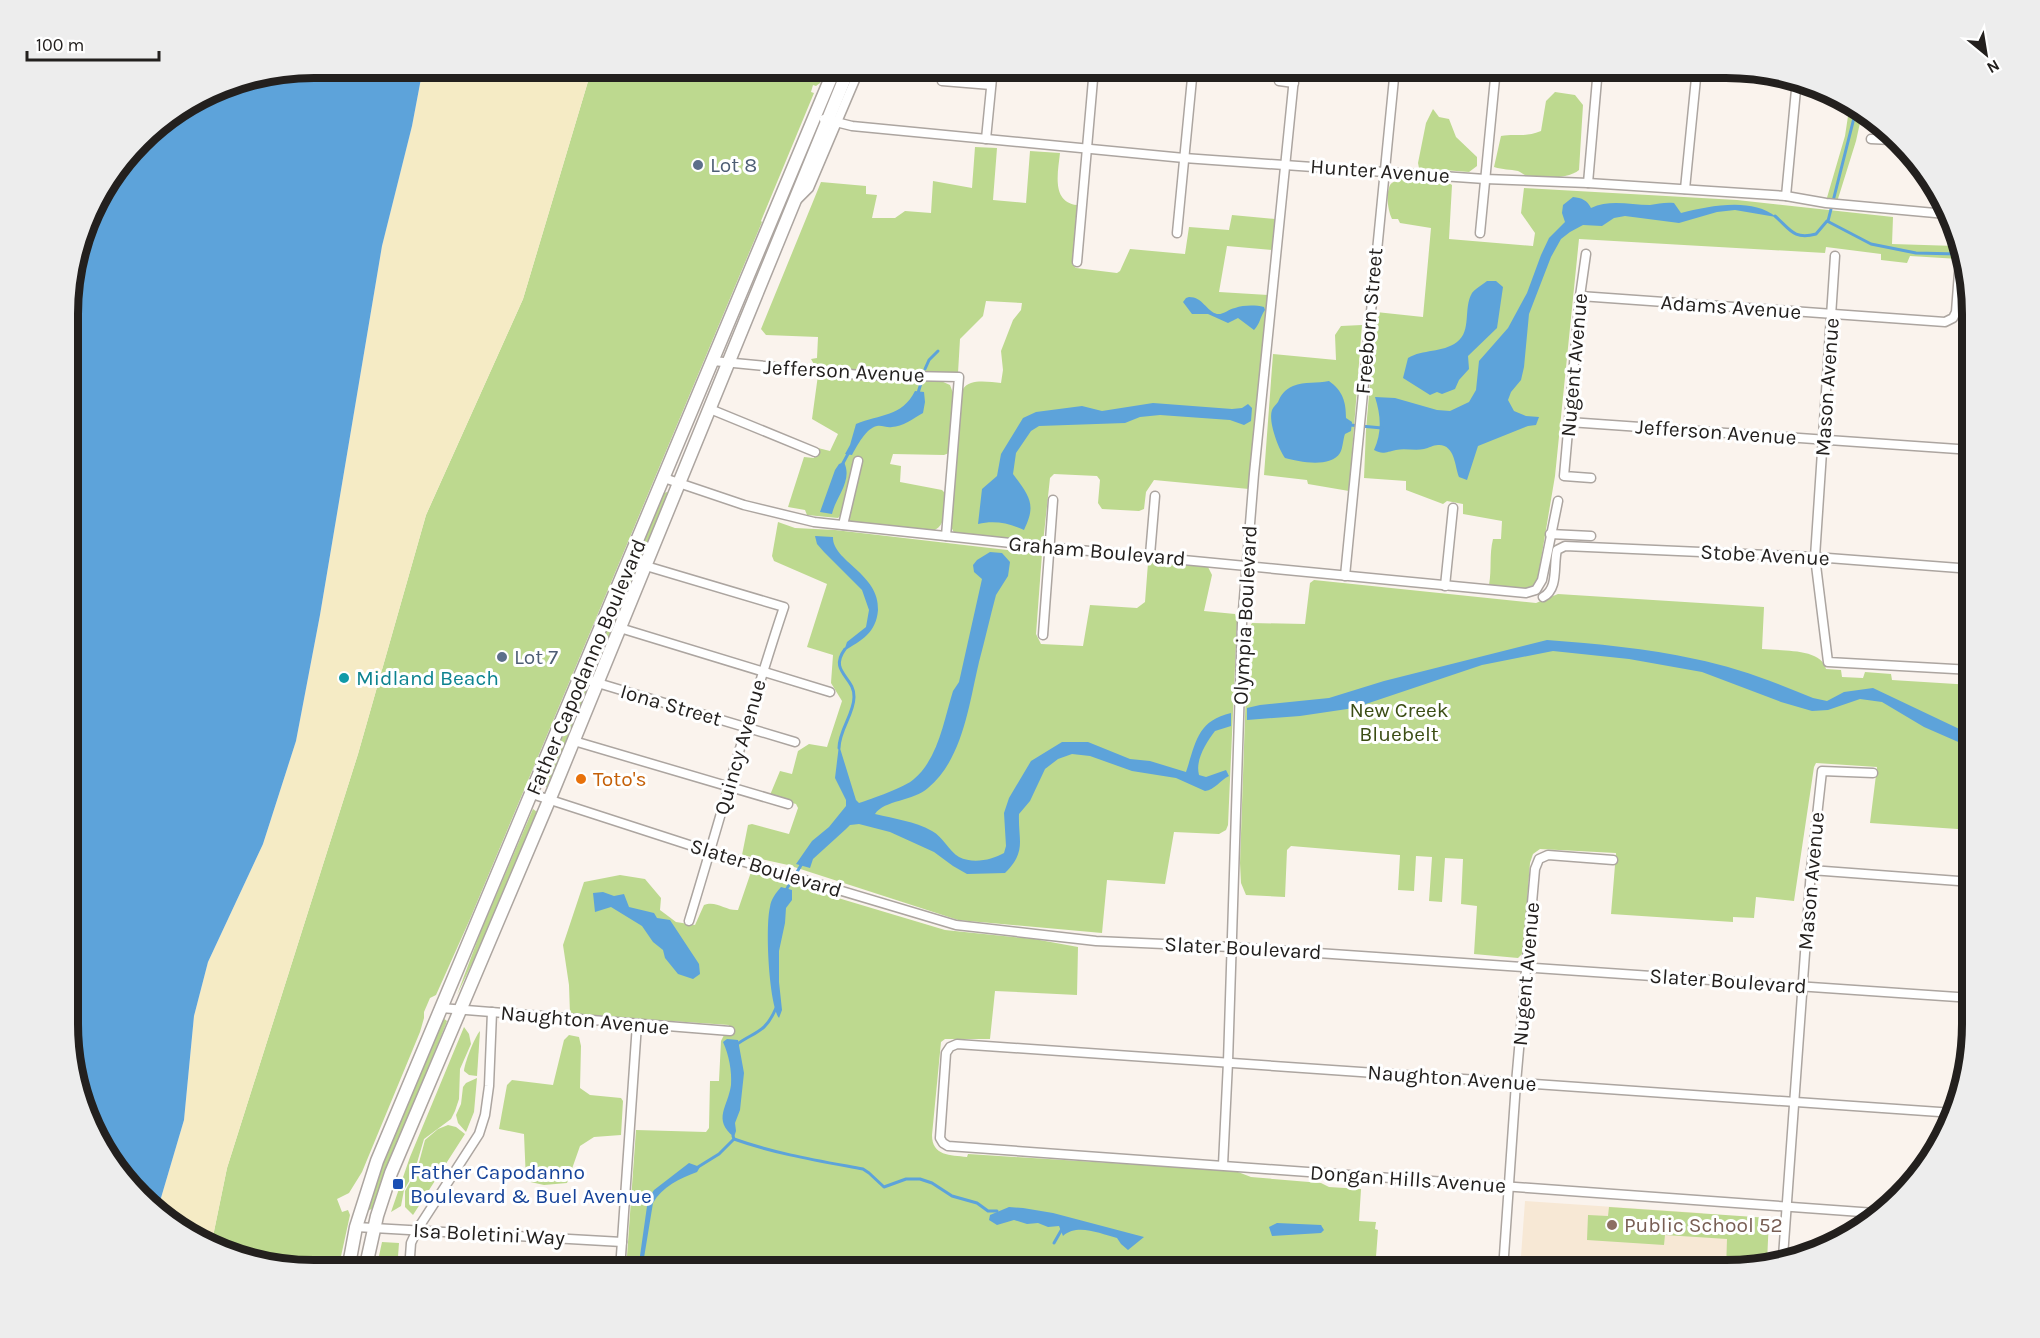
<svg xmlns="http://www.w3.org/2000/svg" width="2040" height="1338" font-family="Karla,sans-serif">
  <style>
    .education { fill: #f7e8d5 }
    .green { fill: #bdd98f }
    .sand { fill: #f5ebc5 }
    .water { fill: #5da3da }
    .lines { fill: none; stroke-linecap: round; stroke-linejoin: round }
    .stream { stroke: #5da3da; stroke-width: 3 }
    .street-casing { stroke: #aca5a0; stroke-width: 11 }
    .secondary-casing { stroke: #aca5a0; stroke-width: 15 }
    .street { stroke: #fff; stroke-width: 8 }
    .secondary { stroke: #fff; stroke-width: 12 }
    .service-dot { fill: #5c6f8a; stroke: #fff; stroke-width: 2 }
    .culture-dot { fill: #0f9aa8; stroke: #fff; stroke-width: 2 }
    .food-dot { fill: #e8710a; stroke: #fff; stroke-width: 2 }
    .transit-dot { fill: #1a4fb4; stroke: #fff; stroke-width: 2 }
    .education-dot { fill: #8d6e63; stroke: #fff; stroke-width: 2 }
    .labels { text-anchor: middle; stroke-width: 6; stroke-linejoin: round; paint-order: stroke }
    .service-label { font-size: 21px; fill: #4e5e75; stroke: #fff; text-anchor: start }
    .street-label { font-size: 21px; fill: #23201e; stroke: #fff }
    .culture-label { font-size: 21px; fill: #0d838f; stroke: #fff; text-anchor: start }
    .park-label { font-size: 21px; fill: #3b4d14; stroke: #fff }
    .food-label { font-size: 21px; fill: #c56008; stroke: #fff; text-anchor: start }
    .transit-label { font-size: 21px; fill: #164399; stroke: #fff; text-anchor: start }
    .education-label { font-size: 21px; fill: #785e54; stroke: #fff; text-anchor: start }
    .rim { fill: none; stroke: #23201e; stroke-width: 8 }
  </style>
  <rect width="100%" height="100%" fill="#faf3ed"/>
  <polygon class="education" points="1525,1201 1702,1213 1728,1239 1726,1270 1520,1270"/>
  <g class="green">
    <polygon points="592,68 826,68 820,83 816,86 813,85 811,92 814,93 761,221 762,222 470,919 436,995 430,998 424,1012 424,1018 420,1032 362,1172 349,1193 337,1199 342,1212 348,1210 350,1215 338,1270 314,1270 235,1258 211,1246 227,1168 358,754 426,515 523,299"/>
    <path d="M1555 92 1575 95 1583 105 1579 170C1569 179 1541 179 1527 176 1524 175 1521 172 1518 171 1510 169 1503 170 1494 167L1501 136C1517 133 1523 138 1541 131L1546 101Z"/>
    <polygon points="1850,103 1863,109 1856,141 1837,202 1826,201 1845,136"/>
    <polygon points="1433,109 1439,117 1449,119 1456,137 1477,157 1477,166 1469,172 1419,168 1418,163 1426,123"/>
    <path d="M975 147 997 148 993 200 1026 203 1030 151 1060 153C1058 172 1051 202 1077 205L1072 264 1076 268 1117 273 1120 271 1130 249 1185 254 1189 227 1229 230 1232 215 1275 219 1273 250 1227 246 1219 292 1268 295 1249 489 1154 480 1146 492 1144 509 1139 511 1102 509 1098 503 1100 480 1097 476 1054 474 1050 478 1043 543 954 533 949 522 963 389C970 378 989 382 1001 383L1003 370 1001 351 1013 320 1021 310 1022 303 986 301 983 316 960 339 958 373 883 371 819 368 815 366 811 359 817 358 818 337 766 335 761 329 821 182 866 186V194L877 195 872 218H895L905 211 931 213 933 181 972 188Z"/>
    <path d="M1401 179 1447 182 1452 185 1449 239 1533 246 1535 233 1521 213 1524 188 1737 200 1893 217 1892 244 1956 246 1959 259 1910 256 1907 263 1881 260V254L1826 247 1825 253 1579 239 1555 476 1537 583 1535 586 1525 590 1489 585C1492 569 1489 555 1493 539H1501L1502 521 1463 514V504L1447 501 1443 504 1406 490V481L1364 478 1366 430 1376 312 1423 317 1431 228 1400 223 1398 219H1392C1388 211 1386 196 1389 188 1390 182 1396 181 1401 179Z"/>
    <polygon points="1362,325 1349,491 1308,484 1307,480 1264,475 1273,354 1336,360 1335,335 1341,326"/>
    <path d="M818 375 941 381 950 385 955 398 949 453 944 455 893 454 890 464 901 466 900 482 942 490 945 493C944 507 948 526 932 531L850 522 847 515 861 465 844 512 838 518 807 515 805 510 788 507 804 457 814 458 818 448 830 451 838 434 812 419Z"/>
    <polygon points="667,492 669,495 596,668 592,670 591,667 664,493"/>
    <polygon points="778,522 795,528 835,530 1042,554 1036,634 1041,644 1083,646 1090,605 1137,608 1145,602 1148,563 1155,560 1208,567 1212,575 1204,611 1235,614 1237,621 1228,825 1226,830 1219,834 1174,832 1165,884 1107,880 1102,933 958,920 788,865 742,855 748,825 752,824 789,834 798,808 796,804 773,798 770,795 780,771 792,774 798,751 809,744 827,747 842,701 831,683 833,655 807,647 827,584 774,561 772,556"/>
    <path d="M1314 580 1536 603 1558 594 1764 607 1762 649C1780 651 1822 648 1826 669L1841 670 1842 677 1863 678 1865 672 1891 674 1892 680 1972 685V830L1870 823 1877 767 1816 763 1814 767 1794 901 1756 897 1754 918 1733 917V922L1611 914 1616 853 1540 849 1533 854 1530 863 1523 953 1518 958 1474 954 1477 906 1461 904 1463 859 1445 858 1442 902 1429 901 1432 857 1416 856 1414 891 1398 890 1400 855 1291 846 1287 850 1285 897 1246 895 1241 883 1240 863 1248 630 1252 623 1305 624 1310 583Z"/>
    <polygon points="583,689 586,690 586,693 547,787 542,785"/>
    <polygon points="533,809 537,812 496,913 457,995 482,928"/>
    <path d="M751 872 945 930 1034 939 1078 947 1077 995 995 991 990 1039H945L941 1042 932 1135C932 1156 950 1155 967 1157L968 1154 1223 1170 1238 1172 1251 1177 1321 1183 1329 1187 1361 1189 1359 1221 1376 1222 1375 1229 1378 1230 1375 1270H1276L1275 1268 1232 1265 1231 1270H626L636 1130 706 1132 709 1128 710 1081H719L721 1041 729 1025 570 1014 569 985 563 945 584 882 620 875 645 879 661 898 660 910 676 922 695 925 704 905C716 900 726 911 738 910Z"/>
    <polygon points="443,1018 447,1021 446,1024 384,1176 373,1208 368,1211 367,1209 374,1182"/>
    <polygon points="464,1027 469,1034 471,1044 460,1069 459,1099 455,1111 451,1119 424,1139 414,1173 404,1190 401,1206 391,1212 410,1157"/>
    <path d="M480 1031 477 1076 469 1075 464 1071C464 1064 475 1036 480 1031Z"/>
    <polygon points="569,1035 579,1037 581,1046 580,1088 590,1095 621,1098 623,1101 621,1135 594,1137 580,1146 567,1183 544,1185 526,1181 524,1134 499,1129 507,1085 512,1080 553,1085 564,1040"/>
    <polygon points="477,1078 474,1112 466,1132 458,1123 456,1115 461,1104 463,1087 466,1083"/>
    <polygon points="448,1125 456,1127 465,1134 413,1215 405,1207 405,1191 417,1170 425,1140 438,1129"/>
    <polygon points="1609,1207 1769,1218 1767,1262 1741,1270 1726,1270 1727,1239 1665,1235 1664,1245 1587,1240 1588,1215 1608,1216"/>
    <polygon points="382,1242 399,1243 397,1270 376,1270"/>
  </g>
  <polygon class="sand" points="423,68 592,68 523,299 426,515 358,754 227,1168 211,1246 177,1229 158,1208 184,1120 194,1016 208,962 263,844 296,741 320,615 382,246 412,126"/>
  <g class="water">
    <polygon points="314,68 423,68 412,126 382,246 320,615 296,741 263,844 208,962 194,1016 184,1120 158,1208 101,1147 70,1055 70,283 93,205 151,129 220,86"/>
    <path d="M1573 197C1582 198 1587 200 1591 208 1610 199 1630 205 1650 205 1658 204 1665 202 1674 203L1681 213C1709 206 1752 197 1776 217L1735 210 1717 212 1679 223 1625 216 1614 218 1602 226 1583 225 1570 232 1561 239 1551 257 1529 314 1524 367 1521 380 1511 392 1508 400 1514 411 1526 416 1539 417 1536 425 1528 426 1478 446 1467 480 1459 477C1455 467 1455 444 1438 445 1433 445 1429 448 1424 449 1415 451 1405 448 1396 450 1386 452 1383 455 1374 450 1382 432 1381 416 1375 397L1395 398 1437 410 1450 411 1469 402 1476 390 1479 361 1508 328 1527 293 1541 255 1549 238 1565 222 1562 213 1563 205Z"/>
    <path d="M1487 281H1496L1503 287 1497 328 1468 356 1469 369 1459 380 1455 389 1442 394 1437 392 1430 395 1403 378 1408 358C1423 349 1442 353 1457 342 1472 331 1463 308 1472 293 1475 289 1482 285 1487 281Z"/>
    <path d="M1189 297C1203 297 1206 311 1217 314 1223 315 1229 309 1235 308 1244 305 1255 305 1264 307L1265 310C1260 317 1260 324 1254 330L1238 318 1228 323 1208 314H1192L1183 302 1186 298Z"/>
    <path d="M1329 381C1343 391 1346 402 1346 418L1352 422 1351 431 1345 434C1343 439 1343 448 1340 453 1331 468 1299 462 1285 458 1278 448 1268 421 1272 410 1273 407 1276 405 1278 402 1281 395 1284 390 1293 386 1305 381 1317 384 1329 381Z"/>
    <path d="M915 391 924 392 925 402 923 413C914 418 902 427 892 427 887 428 882 425 877 426 866 428 857 446 852 455L845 454 850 445 856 424C880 414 902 417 915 391Z"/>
    <path d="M1153 403 1232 409 1242 408 1248 404 1252 408 1251 421 1244 425 1230 420 1160 415 1140 417 1125 423 1039 426 1031 431 1016 453 1013 474C1029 496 1037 504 1024 530 1009 523 994 520 978 524L982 489 997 476 1001 454 1023 418 1036 412 1082 406 1102 411Z"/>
    <path d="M844 462C853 481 836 496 832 514L820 512 835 470 839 464Z"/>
    <path d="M815 536 833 537C832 561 880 574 878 610 876 633 862 640 844 651L847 642 866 627 869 610 862 590 824 552 817 544Z"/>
    <path d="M990 552 1002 553 1010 562 1008 576 996 595C990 617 985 640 979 662 969 704 963 759 928 788 914 801 884 800 875 814 895 819 914 821 932 831 943 837 949 851 959 857 973 864 992 860 1004 853L1006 846 1004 813 1009 798 1031 761 1062 742H1088L1130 759 1150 761 1186 772C1196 742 1197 721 1231 713V726L1215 731C1206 743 1195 760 1199 775L1206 777 1226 770 1229 776C1220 780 1215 790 1205 791L1176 778 1132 771 1090 756 1072 754 1058 759 1045 769 1030 801 1019 814C1018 841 1027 851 1005 873L967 874 953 866 934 852 890 832 859 824 850 825 846 829 813 859 810 868 796 864 812 841 829 827 846 806V800L835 778 839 745 856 800 859 803C871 799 906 787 914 779 938 759 944 720 953 691L959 682 982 579 974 572 973 565 977 560Z"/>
    <path d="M1547 640C1596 644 1647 648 1695 659 1735 667 1775 682 1813 698L1827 701 1844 692 1873 688 1972 735V748L1924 727 1882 702 1860 699 1828 710 1812 711 1781 702 1702 672 1629 659 1553 651 1482 665 1354 708 1300 716 1247 720V708L1260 705 1329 698 1384 681Z"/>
    <path d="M781 887 792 890V900L786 908 785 923 779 951V982L782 1010 779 1018C769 1004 765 927 770 907 771 899 776 893 781 887Z"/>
    <polygon points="603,892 614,896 624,894 629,907 654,913 657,918 670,920 699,964 700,974 693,979 678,974 665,958 663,950 653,942 642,926 611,907 595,912 593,893"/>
    <path d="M727 1039 738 1040 744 1073 740 1110 735 1123 736 1131 734 1137C712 1119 728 1107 731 1085 732 1071 729 1055 723 1042Z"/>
    <path d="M689 1163 700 1167 697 1172C680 1178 662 1187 653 1203L642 1270H638L648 1199 654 1190Z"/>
    <path d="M1009 1207 1023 1208 1053 1213 1144 1237 1128 1250 1121 1244 1117 1238C1100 1234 1078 1223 1063 1236L1059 1226 1048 1227 1038 1223 1027 1224 1014 1220 997 1225 989 1220 990 1215Z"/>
    <polygon points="1277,1223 1321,1225 1324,1230 1321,1233 1272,1236 1269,1227"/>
  </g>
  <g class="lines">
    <g class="stream">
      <path d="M1775 216C1790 229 1793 240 1816 234L1827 221 1871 244 1916 253 1958 254"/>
      <polyline points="1828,221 1857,106"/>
      <polyline points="925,369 929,360 938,351"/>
      <polyline points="918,393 921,383"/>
      <polyline points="1350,425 1382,428"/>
      <polyline points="842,465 849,452"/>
      <path d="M839 748C839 730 854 714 854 697 855 677 828 672 845 649"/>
      <polyline points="786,890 803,862"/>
      <path d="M736 1045C755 1031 765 1034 776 1008"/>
      <path d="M733 1136 734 1139C776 1154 820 1161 863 1169L869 1173 884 1187 906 1179H920L932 1183 952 1196 977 1203 988 1211H997"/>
      <polyline points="698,1167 719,1154 734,1139"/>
      <polyline points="1054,1243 1062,1229"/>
    </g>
    <defs>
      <g id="street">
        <polyline points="942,81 991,85"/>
        <polyline points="1279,81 1294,83"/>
        <polyline points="824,119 852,126 1184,158 1485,179 1588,183 1786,196 1826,203 1946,214"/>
        <polyline points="986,139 993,68"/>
        <polyline points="1871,139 1892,140"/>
        <polyline points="1588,183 1598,68"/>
        <polyline points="1685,189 1697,68"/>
        <polyline points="1786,196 1797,79"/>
        <polyline points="798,199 809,188 860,68"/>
        <polyline points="1177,233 1193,68"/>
        <polyline points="1480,233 1496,68"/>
        <polyline points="1586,254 1580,296 1564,476 1591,478"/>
        <polyline points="1835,256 1815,557 1828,662 1972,670"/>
        <polyline points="1077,262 1094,68"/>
        <polyline points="1580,296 1945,322 1953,318 1956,312 1960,259"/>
        <polyline points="713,361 860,375 959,377 946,536"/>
        <polyline points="710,409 815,452"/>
        <polyline points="1569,422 1972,450"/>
        <polyline points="664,478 744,505 814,522 1048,547 1526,593 1536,590 1542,580 1558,501"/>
        <polyline points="843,525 858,461"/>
        <polyline points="1550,534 1591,536"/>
        <polyline points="1150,555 1155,496"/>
        <path d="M646 566 784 607C749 711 721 817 689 921"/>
        <polyline points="1345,576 1395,68"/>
        <polyline points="1445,586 1453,508"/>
        <path d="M1543 597C1559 589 1553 565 1557 550L1565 546 1815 557 1972 569"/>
        <polyline points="620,628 830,692"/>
        <polyline points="1043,635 1053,500"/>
        <polyline points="581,678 795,742"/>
        <polyline points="574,741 788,804"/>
        <polyline points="532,794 711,852 956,925 1096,941 1231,947 1972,998"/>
        <polyline points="1811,870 1972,882"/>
        <polyline points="441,1008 730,1031"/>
        <polyline points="1223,1165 1228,1062 1242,623 1254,474 1295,68"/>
        <polyline points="1875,1213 948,1146 943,1143 940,1138 946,1053 950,1047 957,1044 1954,1113"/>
        <polyline points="356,1227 622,1242"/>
        <polyline points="1783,1257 1811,870 1822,771 1873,773"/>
        <polyline points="409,1270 411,1243 417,1230 479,1134 485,1115 489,1086 492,1012"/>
        <polyline points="620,1270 637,1024"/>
        <polyline points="1503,1270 1516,1083 1535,869 1539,859 1548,855 1613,860"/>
      </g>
      <g id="secondary">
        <polyline points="348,1270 356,1227 377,1161 835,68"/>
        <polyline points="365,1270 377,1216 391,1173 553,791 849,68"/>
      </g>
    </defs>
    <use href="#street" class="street-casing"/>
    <use href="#secondary" class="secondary-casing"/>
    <use href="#street" class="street"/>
    <use href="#secondary" class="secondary"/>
  </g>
  <g class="service-dot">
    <circle cx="698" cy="165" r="6"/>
    <circle cx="502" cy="657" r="6"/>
  </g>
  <circle class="culture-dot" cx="344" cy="678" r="6"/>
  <circle class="food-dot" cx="581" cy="779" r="6"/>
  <rect class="transit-dot" x="392" y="1178" width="12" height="12" rx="3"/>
  <circle class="education-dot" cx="1612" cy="1225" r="6"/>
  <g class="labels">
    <g class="service-label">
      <text x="710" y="172">Lot 8</text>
      <text x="514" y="664">Lot 7</text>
    </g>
    <g class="street-label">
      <text transform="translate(1380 171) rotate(4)" y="7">Hunter Avenue</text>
      <text transform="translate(1731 307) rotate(4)" y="7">Adams Avenue</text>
      <text transform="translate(1369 321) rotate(-85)" y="7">Freeborn Street</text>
      <text transform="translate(1574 365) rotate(-85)" y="7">Nugent Avenue</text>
      <text transform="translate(844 371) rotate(3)" y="7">Jefferson Avenue</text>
      <text transform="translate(1827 387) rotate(-86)" y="7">Mason Avenue</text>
      <text transform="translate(1716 432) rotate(4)" y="7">Jefferson Avenue</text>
      <text transform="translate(1097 551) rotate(5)" y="7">Graham Boulevard</text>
      <text transform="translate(1765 555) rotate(3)" y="7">Stobe Avenue</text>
      <text transform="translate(1245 615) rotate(-87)" y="7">Olympia Boulevard</text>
      <text transform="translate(586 667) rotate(-67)" y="7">Father Capodanno Boulevard</text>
      <text transform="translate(671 705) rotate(16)" y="7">Iona Street</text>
      <text transform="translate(740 747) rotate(-74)" y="7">Quincy Avenue</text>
      <text transform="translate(766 868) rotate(17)" y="7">Slater Boulevard</text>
      <text transform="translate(1811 881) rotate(-85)" y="7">Mason Avenue</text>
      <text transform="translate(1243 948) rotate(3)" y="7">Slater Boulevard</text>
      <text transform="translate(1526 974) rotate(-85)" y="7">Nugent Avenue</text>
      <text transform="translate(1728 981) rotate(4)" y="7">Slater Boulevard</text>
      <text transform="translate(585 1020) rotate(5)" y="7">Naughton Avenue</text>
      <text transform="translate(1452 1078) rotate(4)" y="7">Naughton Avenue</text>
      <text transform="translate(1408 1179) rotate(4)" y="7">Dongan Hills Avenue</text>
      <text transform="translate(489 1234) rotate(3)" y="7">Isa Boletini Way</text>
    </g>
    <g class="culture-label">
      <text x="356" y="685">Midland Beach</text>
    </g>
    <g class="park-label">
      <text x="1399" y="717">New Creek<tspan x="1399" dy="24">Bluebelt</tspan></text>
    </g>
    <g class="food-label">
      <text x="593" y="786">Toto's</text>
    </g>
    <g class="transit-label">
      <text x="410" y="1179">Father Capodanno<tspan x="410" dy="24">Boulevard &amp; Buel Avenue</tspan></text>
    </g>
    <g class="education-label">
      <text x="1624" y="1232">Public School 52</text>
    </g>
  </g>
  <path d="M0 0H2040V1338H0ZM314 78H1726A236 236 0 0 1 1962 314V1024A236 236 0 0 1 1726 1260H314A236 236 0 0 1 78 1024V314A236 236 0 0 1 314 78Z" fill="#ededed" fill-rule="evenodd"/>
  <path class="rim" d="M314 78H1726A236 236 0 0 1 1962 314V1024A236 236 0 0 1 1726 1260H314A236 236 0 0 1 78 1024V314A236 236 0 0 1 314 78Z"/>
  <g transform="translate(1986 54) rotate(150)" stroke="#ffffff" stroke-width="4.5" paint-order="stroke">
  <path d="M0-4.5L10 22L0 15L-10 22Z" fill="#23201e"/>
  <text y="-9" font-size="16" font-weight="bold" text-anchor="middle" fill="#23201e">N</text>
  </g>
  <path d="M27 51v9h132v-9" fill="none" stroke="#23201e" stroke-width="3"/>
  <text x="36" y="51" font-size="18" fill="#23201e" stroke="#ffffff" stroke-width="4.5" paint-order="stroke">100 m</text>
</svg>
